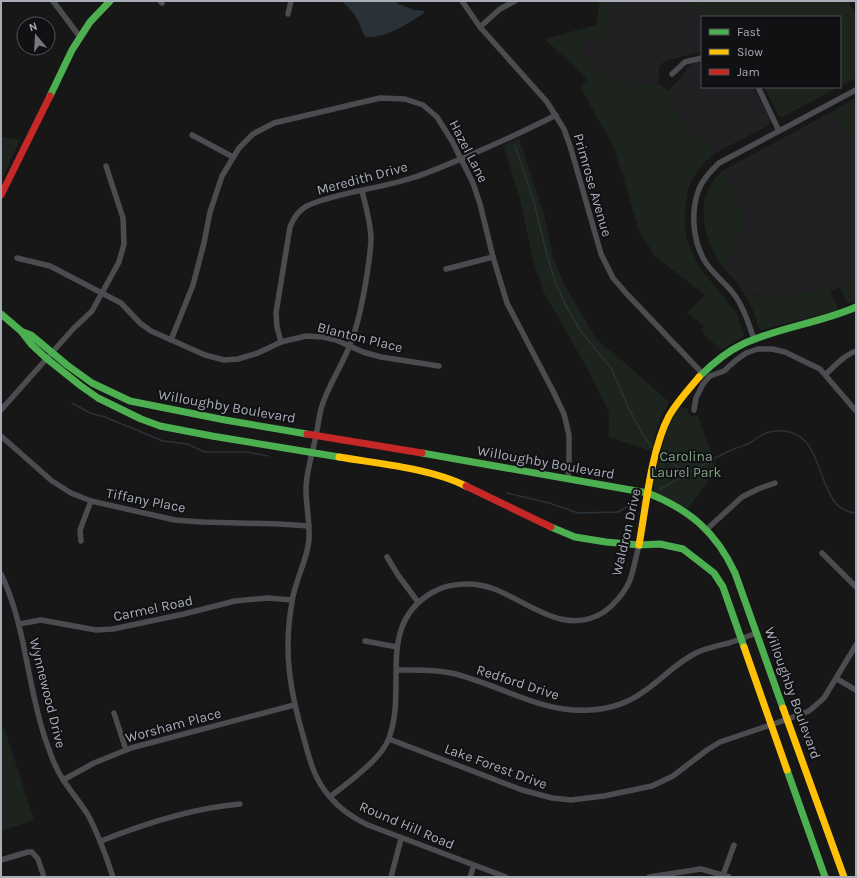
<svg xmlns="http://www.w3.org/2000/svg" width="857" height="878" font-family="Karla,sans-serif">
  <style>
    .built { fill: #212123 }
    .green { fill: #1d241e }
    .water { fill: #2a3239 }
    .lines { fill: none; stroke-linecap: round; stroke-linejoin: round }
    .stream { stroke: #2a3239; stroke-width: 1.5 }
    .street { stroke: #4b4c50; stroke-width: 5.5 }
    .fast { stroke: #4caf50; stroke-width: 7 }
    .slow { stroke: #ffc107; stroke-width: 7 }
    .jam { stroke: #c62828; stroke-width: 7 }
    .labels { text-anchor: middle; stroke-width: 4; stroke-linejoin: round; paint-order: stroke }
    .street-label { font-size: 14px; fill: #a8adb8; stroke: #111113 }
    .park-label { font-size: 14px; fill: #7fa381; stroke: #111113 }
  </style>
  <rect width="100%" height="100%" fill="#171717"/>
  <g class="built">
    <polygon points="613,1 693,1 702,18 702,51 666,61 661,64 659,69 659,77 658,83 643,85 607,78 598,72 580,53 583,41 600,40 613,4"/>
    <polygon points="702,60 702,87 753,87 771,121 768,126 715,153 715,149 691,140 668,90 681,78 687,68 691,64"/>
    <polygon points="833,111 848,138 856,133 856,277 830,292 827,285 803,293 787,296 750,294 747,298 737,283 722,266 727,265 747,220 722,171"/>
  </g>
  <g class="green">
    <polygon points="600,1 613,1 608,31 600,40 583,41 580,53 598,72 607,78 643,85 658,83 668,90 691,139 703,134 715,149 715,153 702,165 692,179 688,190 685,212 685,228 687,240 699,267 724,297 729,306 736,312 744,334 743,337 721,350 701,331 704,326 687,313 705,295 656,257 639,231 623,176 612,143 580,87 588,80 545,39 596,25"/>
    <polygon points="693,1 848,1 856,15 856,78 840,86 840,17 702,17 702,18"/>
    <polygon points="764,87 839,87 782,117 779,116"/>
    <polygon points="856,98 856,133 848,138 833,111"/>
    <polygon points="1,137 20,140 1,181"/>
    <polygon points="519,138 544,215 554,260 563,282 596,339 625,363 669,402 659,422 651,451 609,437 609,412 586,366 544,293 533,260 520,199 503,145"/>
    <path d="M722 171 747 220 727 265 722 266C706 242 695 210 712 183 714 179 719 175 722 171Z"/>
    <polygon points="856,277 856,301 848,303 839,287"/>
    <path d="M827 285 838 308V310L762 330 759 328 753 310 747 298 750 294C780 297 799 296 827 285Z"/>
    <path d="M678 407 687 408 688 413 692 416H698L717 469 687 509 655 492 653 487C659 459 664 432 678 407Z"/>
    <polygon points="4,727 34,820 1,831 1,728"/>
  </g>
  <path class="water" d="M341 1H397L398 4 415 10 424 11 423 14C405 25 387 38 366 37 362 32 362 30 360 25 356 15 349 7 341 1Z"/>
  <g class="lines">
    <g class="stream">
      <polyline points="515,146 534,202 547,255 555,281 566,306 580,330 611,368 629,409 642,433 652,447"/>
      <polyline points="72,403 90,413 105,417 163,441 187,444 205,452 247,452 268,456"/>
      <polyline points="663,455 686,474"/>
      <path d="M660 489C682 477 704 463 727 452 735 448 743 446 750 443 755 440 763 433 769 432 832 419 810 511 856 513"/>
      <polyline points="507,493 549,503 578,513 618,512 635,502"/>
    </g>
    <g class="street">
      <polyline points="53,1 80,37"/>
      <polyline points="160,1 162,3"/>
      <polyline points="462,1 480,27 547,102 564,129 571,149 601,254 613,278 626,293 702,373"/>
      <polyline points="288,14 291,1"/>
      <polyline points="480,27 500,9 515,1"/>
      <polyline points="672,74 685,62 702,58"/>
      <polyline points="758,87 779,131"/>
      <polyline points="192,135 233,157"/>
      <path d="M362 191C366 206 370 222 371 237 371 252 368 267 366 281 362 303 358 326 349 347 341 368 327 387 321 409 319 417 318 427 316 435 313 452 306 472 306 489 306 506 310 522 309 540 307 561 295 580 292 602 283 652 290 691 304 739 310 761 314 779 330 797 340 809 353 818 368 825L506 877"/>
      <polyline points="17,258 50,266 121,303 140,323 151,331 205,355 224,360 238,359 258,353 281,342 306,336 323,337 336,340 363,352 381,357 439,366"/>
      <polyline points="446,269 493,257"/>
      <path d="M754 339C749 325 745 310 736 297 728 285 715 276 706 263 693 243 690 212 699 189 703 179 711 171 719 163L856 90"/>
      <polyline points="171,340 193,285 204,243 210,212 222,176 239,148 253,134 274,123 380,98 405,99 423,105 437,117 452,141 473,183 480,204 493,257 507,303 553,391 564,414 569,435 569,465 568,478"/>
      <path d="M281 342 277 327 276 313 290 227C294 217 299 209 309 205 343 191 380 189 415 177 433 171 451 163 468 156 498 143 527 130 556 115"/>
      <path d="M826 374C835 366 844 355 856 351"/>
      <polyline points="1,410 73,329 92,311 119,262 124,244 123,218 106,166"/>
      <polyline points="694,410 696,398 703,384 710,376 724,371 735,361 746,353 758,349 772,349 785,352 820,369 856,411"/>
      <polyline points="1,436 52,481 71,493 91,501 175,520 202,522 279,524 309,526"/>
      <polyline points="706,530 742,497 758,489 775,483"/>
      <polyline points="81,541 80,530 91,501"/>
      <polyline points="822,553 856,587"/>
      <polyline points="387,557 398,575 418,602"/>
      <path d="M1 574C27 628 27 689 47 744 51 756 55 767 62 778 70 791 80 802 88 815 99 835 106 856 113 877"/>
      <polyline points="19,624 41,620 96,630 113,629 184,614 235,601 268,598 292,600"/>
      <polyline points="365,641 397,647"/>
      <path d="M397 670C414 670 433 669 451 673 497 683 541 714 590 710 609 709 628 703 643 692 661 680 675 664 694 654 705 648 717 646 729 643 738 640 748 636 757 633"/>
      <polyline points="837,679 856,690"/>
      <polyline points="114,713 126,750"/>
      <polyline points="389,739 522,790 552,798 571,800 604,796 652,786 673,776 707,750 720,742 788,719 809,711 824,698 856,645"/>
      <polyline points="63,780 94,763 131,748 294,705"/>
      <path d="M330 797C347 783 382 759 389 738 408 687 375 625 433 592 451 582 475 582 494 589 529 602 565 637 604 612 614 605 625 592 630 580 634 569 636 556 639 545"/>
      <path d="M101 841C146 823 192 808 240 804"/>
      <polyline points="1,860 28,852 32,852 38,859 44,877"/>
      <polyline points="723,875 734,845"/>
      <polyline points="391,877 401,839"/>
      <polyline points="470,877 474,865"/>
      <polyline points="649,877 701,869 729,877"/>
    </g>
    <g class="fast">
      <polyline points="50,96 72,50 90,22 110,1"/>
      <polyline points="1,314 21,331 32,345 46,358 81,386 98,398 141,419 160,426 212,436 339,457"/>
      <polyline points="23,332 31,335 67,365 92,383 130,401 225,420 307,434"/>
      <path d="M699 377C712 364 726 352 743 344 779 327 820 323 856 307"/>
      <path d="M422 453 648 493C690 510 716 532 735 573L783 708"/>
      <polyline points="551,527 575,537 606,542 639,545 660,544 683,549 714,573 723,587 744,647"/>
      <polyline points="787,770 825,877"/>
    </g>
    <g class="slow">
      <path d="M339 457C379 464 430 468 466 486"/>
      <path d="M639 545C646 507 651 450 669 416 677 402 689 389 699 377"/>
      <polyline points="744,647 787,770"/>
      <polyline points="783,708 844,877"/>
    </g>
    <g class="jam">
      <polyline points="1,195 50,96"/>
      <polyline points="307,434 422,453"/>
      <polyline points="466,486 551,527"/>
    </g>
  </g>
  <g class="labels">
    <g class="street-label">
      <text transform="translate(469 151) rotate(63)" y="5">Hazel Lane</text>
      <text transform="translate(362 178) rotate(-15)" y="5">Meredith Drive</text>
      <text transform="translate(593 185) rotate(74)" y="5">Primrose Avenue</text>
      <text transform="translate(360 337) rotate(14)" y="5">Blanton Place</text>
      <text transform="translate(227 406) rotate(10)" y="5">Willoughby Boulevard</text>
      <text transform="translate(546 462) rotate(10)" y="5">Willoughby Boulevard</text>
      <text transform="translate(146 500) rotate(11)" y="5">Tiffany Place</text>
      <text transform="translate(626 532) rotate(-77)" y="5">Waldron Drive</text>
      <text transform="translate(153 608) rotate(-12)" y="5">Carmel Road</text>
      <text transform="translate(518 682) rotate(18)" y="5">Redford Drive</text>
      <text transform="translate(48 693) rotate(76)" y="5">Wynnewood Drive</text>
      <text transform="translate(793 693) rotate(70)" y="5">Willoughby Boulevard</text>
      <text transform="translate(173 725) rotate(-15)" y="5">Worsham Place</text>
      <text transform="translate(496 766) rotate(20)" y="5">Lake Forest Drive</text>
      <text transform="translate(407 825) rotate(23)" y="5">Round Hill Road</text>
    </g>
    <g class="park-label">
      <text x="686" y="461">Carolina<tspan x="686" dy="16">Laurel Park</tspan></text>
    </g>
  </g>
  <rect width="857" height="878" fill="none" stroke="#a8adb8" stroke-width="4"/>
  <rect x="701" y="16" width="140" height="72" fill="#111113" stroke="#4d4f55"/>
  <rect x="709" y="29" width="20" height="6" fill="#4caf50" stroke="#4d4f55"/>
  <text x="737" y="36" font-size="12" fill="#a8adb8">Fast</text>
  <rect x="709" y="49" width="20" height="6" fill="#ffc107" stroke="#4d4f55"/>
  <text x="737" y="56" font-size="12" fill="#a8adb8">Slow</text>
  <rect x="709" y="69" width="20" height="6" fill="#c62828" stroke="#4d4f55"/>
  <text x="737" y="76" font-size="12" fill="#a8adb8">Jam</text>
  <g transform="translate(36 36) rotate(342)"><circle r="19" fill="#111113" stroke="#4d4f55"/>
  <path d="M0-3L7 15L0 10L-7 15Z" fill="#757880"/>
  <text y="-6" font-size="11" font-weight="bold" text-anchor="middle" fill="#a8adb8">N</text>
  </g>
</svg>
